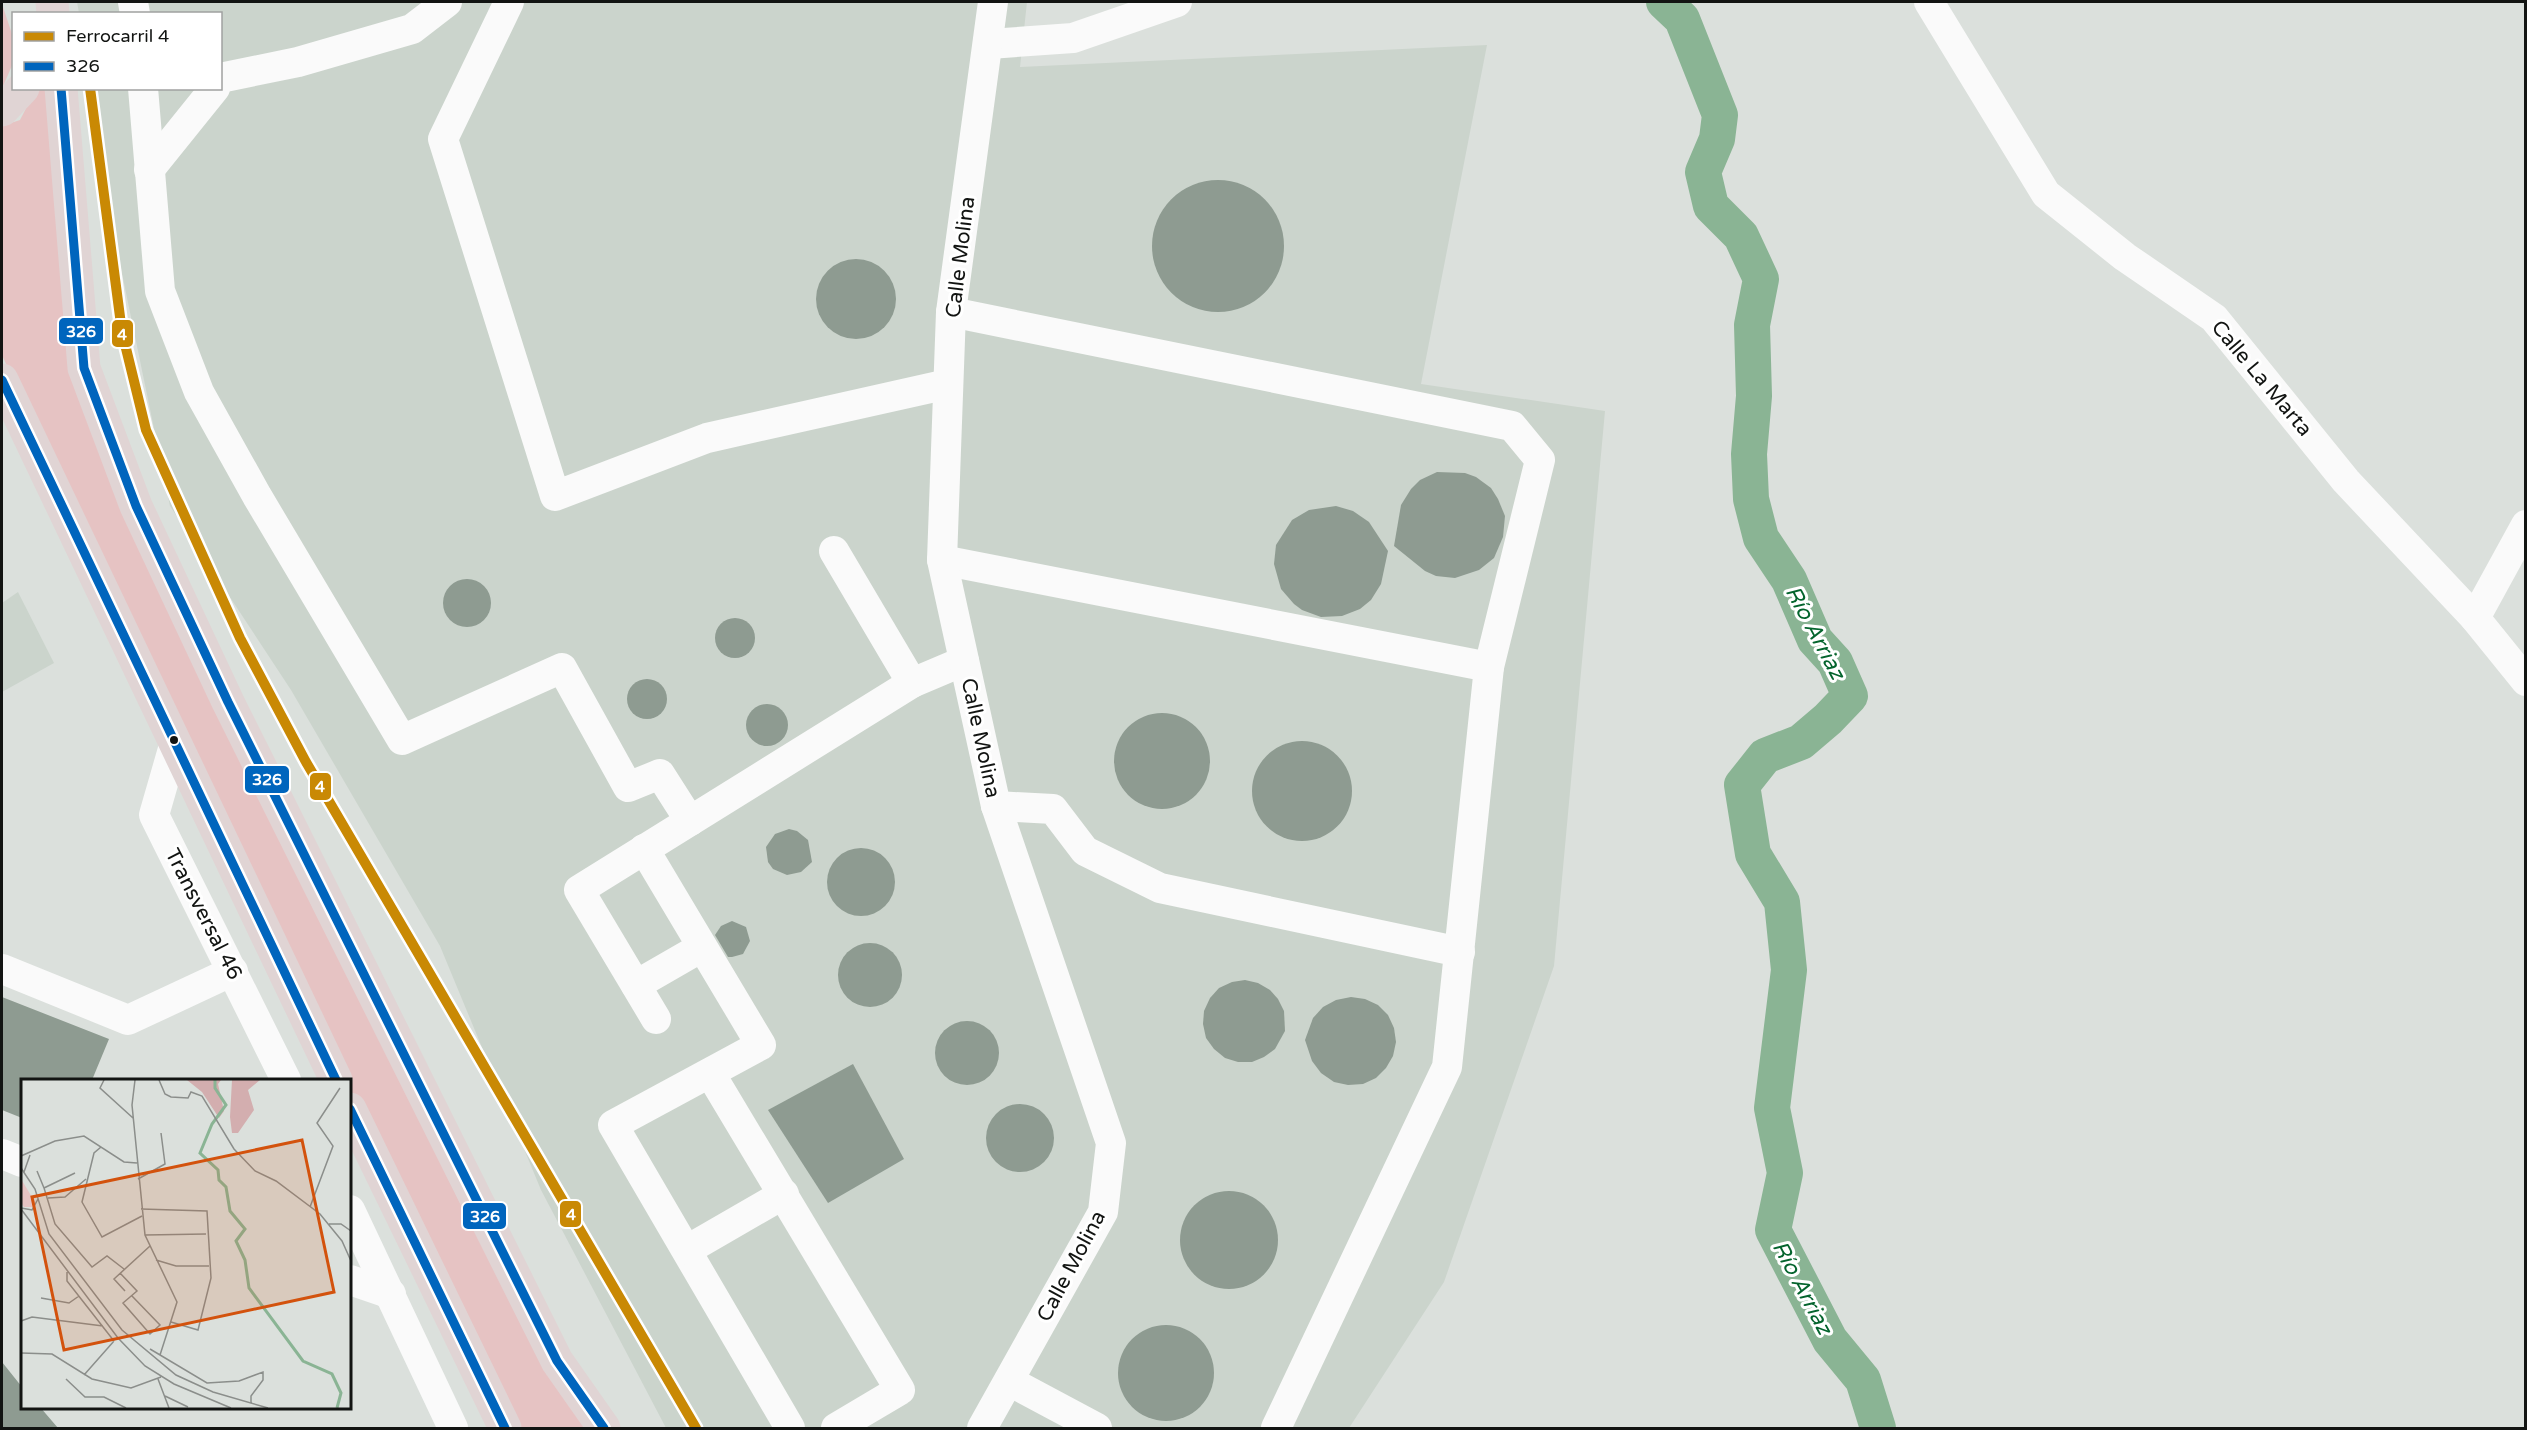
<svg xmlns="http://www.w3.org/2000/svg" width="2527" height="1430" font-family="'Varela Round',sans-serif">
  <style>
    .built { fill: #cbd4cc }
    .green { fill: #e6c3c3 }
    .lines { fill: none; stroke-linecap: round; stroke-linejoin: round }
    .river { stroke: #8ab494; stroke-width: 36 }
    .building { fill: #8e9b91 }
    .minor { stroke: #fafafa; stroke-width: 30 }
    .highway { stroke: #e0d4d4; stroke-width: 33 }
    .bus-1-casing { stroke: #fff; stroke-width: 14 }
    .bus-1 { stroke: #0065bd; stroke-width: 9 }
    .rail-1-casing { stroke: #fff; stroke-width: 15 }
    .rail-1 { stroke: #c98904; stroke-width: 10 }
    .bus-dot { fill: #121412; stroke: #fff; stroke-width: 2 }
    .labels { text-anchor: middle; stroke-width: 6; stroke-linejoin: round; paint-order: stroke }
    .street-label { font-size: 21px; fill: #121412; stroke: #fff }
    .water-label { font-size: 22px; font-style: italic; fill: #04642d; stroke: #fff }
    .inset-river { fill: none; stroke: #8ab494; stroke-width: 3 }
    .inset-road { fill: none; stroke: #8b8e8b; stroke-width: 1.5 }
    .view { fill: #d3520d; fill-opacity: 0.15; stroke: #d3520d; stroke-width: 3 }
    .inset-edge { fill: none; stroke: #121412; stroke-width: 3 }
    .line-badge { stroke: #fff; stroke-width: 2 }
    .badge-label { font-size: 16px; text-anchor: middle; font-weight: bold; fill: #fff }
  </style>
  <rect width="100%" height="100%" fill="#dbe0dc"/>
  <g class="built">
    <polygon points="77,2 1027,2 1020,67 1487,45 1421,384 1605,411 1554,966 1444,1282 1349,1428 666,1428 541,1190 440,946 291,690 170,506 106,196 90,89 220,88 220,14 79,13"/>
    <polygon points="18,592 54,663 2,692 2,603"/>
  </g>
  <g class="green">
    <polygon points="2,4 14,40 13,63 2,89"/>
    <polygon points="36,89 61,89 84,368 174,585 604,1428 506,1428 350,1109 350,1080 199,794 2,355 2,126 20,120"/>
  </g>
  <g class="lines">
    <polyline class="river" points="1664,2 1682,19 1720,115 1717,139 1703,172 1711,206 1741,236 1761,279 1752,325 1754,396 1749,454 1751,499 1761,538 1789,580 1815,640 1835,662 1850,696 1828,719 1801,742 1765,756 1742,785 1753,854 1782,902 1789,970 1772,1108 1785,1173 1773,1230 1830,1340 1863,1380 1878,1428"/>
  </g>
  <g class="building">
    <circle cx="1218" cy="246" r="66"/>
    <circle cx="856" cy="299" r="40"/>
    <polygon points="1437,472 1465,473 1476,477 1491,488 1498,499 1505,516 1503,537 1494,558 1479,570 1455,578 1436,576 1425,571 1394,546 1401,505 1411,489 1420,480"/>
    <polygon points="1336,506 1353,511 1369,522 1388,551 1381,584 1371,600 1360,609 1342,616 1321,617 1302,610 1294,604 1281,589 1274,564 1276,545 1292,520 1309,510"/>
    <circle cx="467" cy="603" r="24"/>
    <circle cx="735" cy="638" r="20"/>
    <circle cx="647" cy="699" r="20"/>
    <circle cx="767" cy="725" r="21"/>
    <circle cx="1162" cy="761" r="48"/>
    <circle cx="1302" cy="791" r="50"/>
    <polygon points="789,829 797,831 808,840 812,862 801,872 787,875 773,869 768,862 766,847 775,834"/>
    <circle cx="861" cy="882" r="34"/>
    <polygon points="732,921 746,927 750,941 743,954 732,957 728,957 715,935 721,926"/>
    <circle cx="870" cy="975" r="32"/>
    <polygon points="1245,980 1258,983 1270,990 1278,999 1284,1011 1285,1031 1275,1049 1264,1057 1252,1062 1238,1062 1225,1058 1214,1049 1206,1038 1203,1024 1204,1011 1210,998 1219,988 1232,982"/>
    <polygon points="2,997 109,1039 92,1080 22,1080 22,1118 2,1110"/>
    <polygon points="1351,997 1365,999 1378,1005 1388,1015 1394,1028 1396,1042 1393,1056 1386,1068 1376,1078 1363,1084 1348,1085 1334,1082 1321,1073 1312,1061 1305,1040 1313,1018 1323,1007 1336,1000"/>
    <circle cx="967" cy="1053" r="32"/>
    <polygon points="853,1064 904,1159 828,1203 768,1110"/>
    <circle cx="1020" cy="1138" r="34"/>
    <circle cx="1229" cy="1240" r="49"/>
    <circle cx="1166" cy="1373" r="48"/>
    <polygon points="2,1362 22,1387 22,1407 40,1407 58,1428 2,1428"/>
  </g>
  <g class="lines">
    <g class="minor">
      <polyline points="133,2 135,14"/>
      <polyline points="509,2 443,139 555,496 707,438 948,384"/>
      <polyline points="1929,2 2046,194 2125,257 2214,318 2346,481 2475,618 2526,681"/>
      <polyline points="989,44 1073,38 1177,2"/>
      <polyline points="220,78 298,62 412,29 447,2"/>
      <polyline points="143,88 160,291 199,392 257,496 402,740 562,668 628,787 660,774 690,821"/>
      <polyline points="149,170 215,88"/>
      <polyline points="951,312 1512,426 1540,460 1489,667 1447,1067 1276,1428"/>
      <polyline points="834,551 912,683"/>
      <polyline points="942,560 1489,667"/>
      <polyline points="2475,618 2526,525"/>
      <polyline points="175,742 154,815 286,1080"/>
      <polyline points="996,806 1053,809 1085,851 1160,888 1460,952"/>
      <polyline points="644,849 761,1045 613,1125 790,1428"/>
      <polyline points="2,969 128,1020 233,971"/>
      <polyline points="636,985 702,947"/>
      <polyline points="656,1019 579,890 912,683 964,661"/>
      <polyline points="710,1073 900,1390 836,1428"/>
      <polyline points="2,1154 22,1162"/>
      <polyline points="350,1210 453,1428"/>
      <polyline points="687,1250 784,1194"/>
      <polyline points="350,1280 391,1294"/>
      <polyline points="1009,1381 1097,1428"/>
      <polyline points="982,1428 1103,1212 1111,1143 996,806 942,560 951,312 993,2"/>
    </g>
    <g class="highway">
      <polyline points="52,2 53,14"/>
      <polyline points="61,88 84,368 136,506 228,702 557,1361 604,1428"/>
      <polyline points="2,110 23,88"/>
      <polyline points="2,380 336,1080"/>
      <polyline points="350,1109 505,1428"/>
    </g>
    <defs>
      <g id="bus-1">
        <polyline points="61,88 84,368 136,506 228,702 557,1361 604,1428"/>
        <polyline points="2,380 336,1080"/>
        <polyline points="350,1109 505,1428"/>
      </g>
    </defs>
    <use href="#bus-1" class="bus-1-casing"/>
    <use href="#bus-1" class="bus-1"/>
    <defs>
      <polyline id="rail-1" points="90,88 122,332 146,430 240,638 306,762 696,1428"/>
    </defs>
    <use href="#rail-1" class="rail-1-casing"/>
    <use href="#rail-1" class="rail-1"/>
  </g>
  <circle class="bus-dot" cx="174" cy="740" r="5"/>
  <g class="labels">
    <g class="street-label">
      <text transform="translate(960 257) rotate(-83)" y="7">Calle Molina</text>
      <text transform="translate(2262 378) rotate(50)" y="7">Calle La Marta</text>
      <text transform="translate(981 738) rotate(78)" y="7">Calle Molina</text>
      <text transform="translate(204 914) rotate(63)" y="7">Transversal 46</text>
      <text transform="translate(1071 1266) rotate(-62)" y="7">Calle Molina</text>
    </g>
    <g class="water-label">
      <text transform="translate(1816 632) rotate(62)" y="8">Río Arriaz</text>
      <text transform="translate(1803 1287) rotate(62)" y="8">Río Arriaz</text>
    </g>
  </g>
  <g transform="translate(21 1079)">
    <rect width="330" height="330" fill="#dbe0dc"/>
    <path d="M0 100 14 123 13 128H3L0 124Z" fill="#e6c3c3"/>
    <path d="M166 1H200L197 5 203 32 198 39 181 13ZM211 1H239L227 11 233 31 217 54H211L209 38Z" fill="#d3aeaf"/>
    <path class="inset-river" d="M194 1V9L205 26 191 45 179 74 197 91 198 101 205 108 209 132 224 150 215 162 224 181 228 209 282 282 311 295 320 314 316 329"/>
    <path class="inset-road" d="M83 1 79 9 112 39M114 1 111 26 124 156 156 223 139 276M138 1 144 15 150 18 167 19 170 13 181 17 213 70 234 92 255 102 299 135 321 162 330 182M80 68 73 74 61 123 81 158 121 137M0 77 34 62 63 57 103 83 116 84M0 89 14 110 28 155 101 251 155 296 192 313 247 329M16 92 23 109M3 93 9 76M54 94 23 109 34 145 71 188 86 177 103 190M117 100 144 85 140 54M27 119 44 118 65 100M289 128 312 67 296 44 319 9M0 129 11 131 17 120M0 130 97 259 124 287 153 305 210 329M120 130 186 132 190 199 177 251 150 243M308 145H320L330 152M124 156 185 155M135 181 155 187H188M46 193V202L93 262M99 194 116 212 102 224 129 255 139 246 111 217M104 212 93 200 129 167M20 219 48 224 58 217M0 242 11 238 82 247M129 270 186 304 218 302 242 293V301L230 317V324M0 274 31 275 71 300 110 309 140 298M63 296 93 262M45 300 64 318H83L105 329M137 300 148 329M144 317 167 328"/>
    <path class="view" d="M281 61 313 213 43 271 11 118Z"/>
    <rect width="330" height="330" class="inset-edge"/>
  </g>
  <g class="line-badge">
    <rect x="58" y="317" width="46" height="28" rx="6" fill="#0065bd"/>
    <rect x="111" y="319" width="23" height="29" rx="6" fill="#c98904"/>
    <rect x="244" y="765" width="46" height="29" rx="6" fill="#0065bd"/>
    <rect x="309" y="772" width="23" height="29" rx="6" fill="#c98904"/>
    <rect x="559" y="1200" width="23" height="28" rx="6" fill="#c98904"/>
    <rect x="462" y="1202" width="45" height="28" rx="6" fill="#0065bd"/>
  </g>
  <g class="badge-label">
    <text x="81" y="337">326</text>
    <text x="122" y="340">4</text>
    <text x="267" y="785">326</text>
    <text x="320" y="792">4</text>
    <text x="571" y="1220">4</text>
    <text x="485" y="1222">326</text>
  </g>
  <rect width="2527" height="1430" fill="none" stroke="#121412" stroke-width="6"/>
  <rect x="12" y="12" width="210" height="78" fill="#ffffff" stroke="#a0a1a0" stroke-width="1.5"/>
  <rect x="24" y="32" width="30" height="9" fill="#c98904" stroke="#a0a1a0" stroke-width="1.5"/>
  <text x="66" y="42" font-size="18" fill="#121412">Ferrocarril 4</text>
  <rect x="24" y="62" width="30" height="9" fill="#0065bd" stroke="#a0a1a0" stroke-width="1.5"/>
  <text x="66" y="72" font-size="18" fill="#121412">326</text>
</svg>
